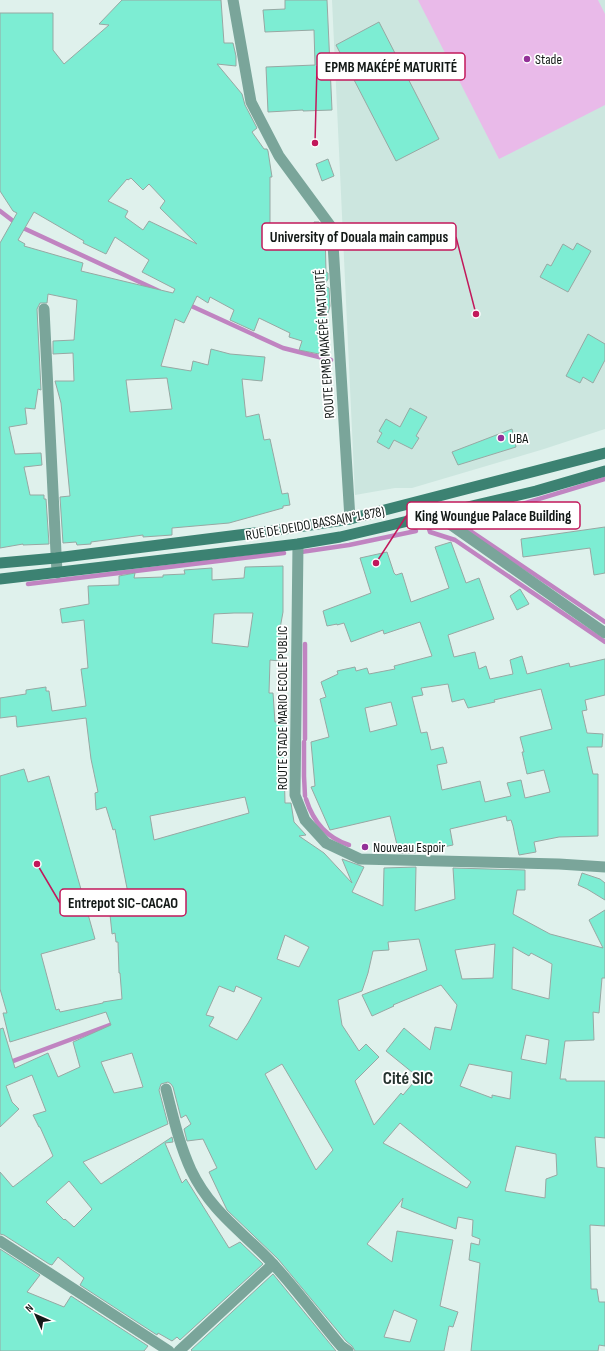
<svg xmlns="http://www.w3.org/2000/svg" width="605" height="1351" font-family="'Sofia Sans Condensed',sans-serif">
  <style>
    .built { fill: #cce6df }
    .green { fill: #e9bae9 }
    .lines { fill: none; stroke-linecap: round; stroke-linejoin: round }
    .stream { stroke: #c084c1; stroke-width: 4.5 }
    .building { fill: #7dedd3; stroke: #97a8a3; fill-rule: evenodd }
    .minor { stroke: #7aa59a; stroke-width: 11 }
    .tertiary { stroke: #7aa59a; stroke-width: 11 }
    .secondary { stroke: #3c8272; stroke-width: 11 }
    .poi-dot { fill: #933198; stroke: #fff; stroke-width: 1.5 }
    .labels { text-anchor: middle; stroke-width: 3.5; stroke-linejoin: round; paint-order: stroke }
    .poi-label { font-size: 14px; fill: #131917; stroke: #fff; text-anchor: start }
    .street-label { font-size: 14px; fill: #131917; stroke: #fff }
    .district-label { font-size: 18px; font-weight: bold; fill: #263330; stroke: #fff }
    .leader { fill: none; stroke: #c2185b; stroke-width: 1.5 }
    .callout-dot { fill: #c2185b; stroke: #fff; stroke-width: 1.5 }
    .callout { fill: #fff; stroke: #c2185b; stroke-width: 1.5 }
    .callout-label { font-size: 15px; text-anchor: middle; font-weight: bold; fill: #131917 }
  </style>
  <rect width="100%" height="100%" fill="#dff1ec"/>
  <polygon class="built" points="332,0 605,0 605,429 544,449 412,488 395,488 355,495"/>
  <polygon class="green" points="418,0 598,0 605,14 605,105 499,159"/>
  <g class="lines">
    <g class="stream">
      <polyline points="0,211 21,227 159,291"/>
      <polyline points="187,304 283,348 331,360"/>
      <polyline points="605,479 463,522 472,532 605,622"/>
      <polyline points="429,529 430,532 455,540 605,642"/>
      <polyline points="301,552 349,545 416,531"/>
      <polyline points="28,584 284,553"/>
      <polyline points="305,739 305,644"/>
      <polyline points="304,742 304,776 305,796"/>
      <path d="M306 799C313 821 327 838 349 845"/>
      <polyline points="0,1066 115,1023"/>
    </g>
  </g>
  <g class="building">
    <path d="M122 0H221L224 43H233L236 56V66L217 64 242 94 245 105 257 128 252 132 264 149H267L268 151 272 177H270V226L314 228V222H319L325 230 326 272 328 273V279L324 286 329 288 330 306 320 341 324 342 319 354 299 350 302 341 289 337 290 333 259 318 254 331 230 320 234 310 210 297 208 303 197 296 184 323 175 319 161 366 191 371 193 361 208 365 211 349 230 354 265 357 262 381 242 379 246 417 259 414 264 440 270 439 282 494 288 493 290 505 283 506V508L229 523 172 528V535L143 537V535L91 542V544L77 545 76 542 63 543 60 497 70 496 61 403 55 381H74L73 353 53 354V341L74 340 77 300 48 294 47 303H40L37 309 41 390 38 389 35 409 25 408 27 424 9 427 15 454 41 453 42 465 24 467 30 495H44V499H46L49 544 23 545V544L0 548V243L17 213 13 211 0 191V13H53V50L64 64 109 25 99 24ZM131 178 143 190 149 184 165 201 160 208 197 244 149 221 143 230 125 217 128 211 108 201 127 179 128 180ZM34 212 84 241 83 243 106 254 115 237 149 260 142 272 175 289 173 293 81 271 83 263 24 246 25 244 18 240ZM167 378 172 409 130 412 126 380Z"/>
    <polygon points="285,0 327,0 332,110 303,111 303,110 268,112 266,67 315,65 314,30 265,32 263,10 285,9"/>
    <polygon points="379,22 439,139 396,161 336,45"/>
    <polygon points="328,159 334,176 322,181 316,164"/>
    <polygon points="577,243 591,251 568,292 540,277 547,264 551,266 563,244 573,250"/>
    <polygon points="588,334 605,344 605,360 593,383 583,377 580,383 566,376"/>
    <polygon points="410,408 427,417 416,436 419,438 412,449 394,440 389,449 377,442 382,433 379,431 386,419 400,427"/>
    <polygon points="512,429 516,447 458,465 452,452"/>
    <polygon points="605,527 605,573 594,575 590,548 523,557 521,539"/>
    <path d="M451 542 466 583 479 578 494 619 448 635 454 657 475 652 479 669 486 666 490 679 513 674 510 660 522 656 527 674 569 663 570 667 605 659V695L585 700 587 710 582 711 587 733 603 734 602 747H587L593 774H598V836L559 837 534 842 536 852 519 855 513 826 511 820 507 821 506 816 450 829 453 845 414 853H399L390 816 330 830 311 787 315 786 311 742 329 737 320 699 326 697 321 682 338 674 337 671 355 667 356 671 367 668 369 674 395 669 394 666 432 656 420 622 384 634 383 630 351 642 344 623 337 625V624L327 626 323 611 371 593 360 558 387 552 394 573 396 575 402 573 411 602 449 588 435 547ZM448 684 452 702 464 699 468 708 495 702 494 700 541 689 552 729 520 737 524 752H522L527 774 544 770 550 792 525 798 521 780 507 783 511 796 485 802 480 781 442 790 437 765 447 763 443 747 431 750 427 732 421 733 412 697 423 695 421 688ZM391 702 397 725 370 732 365 708Z"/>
    <path d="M283 566V612L279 634 282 639 280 661 270 660 269 693H273L275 722 283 721 285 803H291L294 822 306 835 299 836 324 853 352 883 342 859 364 867 352 892 383 906 384 868 416 867 415 911 455 899 453 868 525 870V890H517L513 914 550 934 603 948 589 920 605 910V978H602L599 1013 593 1012 594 1040 565 1041 560 1079H566V1081H605V1138L595 1137 597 1167 605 1168V1226L590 1225 591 1289H597L599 1302H605V1346L599 1345 598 1351H471L480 1263 469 1260 471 1243 479 1245 480 1239 472 1236 473 1220 458 1217 456 1229 401 1207 403 1198 367 1244 392 1262 397 1231 453 1240 440 1306 458 1312 453 1327 449 1326 444 1351H355L352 1346 346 1341 278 1259 227 1210 209 1172 217 1168 203 1139 187 1141 184 1129 191 1124 186 1115 181 1118 173 1087 171 1084 168 1082 161 1084 159 1090 168 1124 83 1162 101 1184 172 1137 173 1142 165 1143 182 1183 186 1179 229 1248 240 1242 263 1264 180 1340 177 1337 172 1341 158 1333 157 1335 80 1285 84 1278 58 1257 52 1265 49 1264 4 1235 0 1234V1172L13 1187 53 1156 40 1127H39L33 1115 46 1111 32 1075 6 1086 12 1102 19 1109 0 1127V1029L3 1028 15 1068 48 1053 58 1077 80 1067 73 1042 111 1025 106 1012 10 1042 3 1013H7L0 989V776L24 769 28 782 49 776 95 939 41 954 56 1010 59 1009 60 1012 103 1003V1002L122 999 120 973H119L118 942H116L115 933 112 934 108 895 128 893 115 829 113 830 106 807 96 810 95 793 98 792 91 759 86 718 17 727 16 716 0 718V698L26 694V690L46 687V691H49L52 711 86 706 81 669 88 668 84 620 62 623 60 609 89 604 88 586 119 585V576L135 573 134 578 163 577V575L185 574 184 570 212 568V580L244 578 245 567ZM234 613H253L248 647 212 643 214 614ZM245 797 249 813 154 840 150 816ZM285 935 309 947 299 967 277 959ZM419 939 427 970 362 995 372 1016 394 1006 393 1005 441 985 457 1005 451 1030 435 1027 430 1050 404 1028 386 1051 418 1077 403 1095 401 1093 374 1125 355 1081 379 1057 366 1044 359 1051 342 1025 338 1000 362 991 368 973 373 951 389 950 388 942ZM495 944 493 978 462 979 455 950ZM513 947 529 956 531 953 552 964 549 999 512 989ZM219 986 234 992 236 986 262 998 248 1023 237 1040 209 1026 214 1017 206 1015ZM526 1035 549 1040 546 1064 521 1059ZM132 1053 143 1087 114 1093 101 1062ZM282 1064 333 1150 316 1170 265 1074ZM469 1064 512 1072 510 1099 492 1095V1098L460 1086ZM400 1123 471 1182 467 1188 383 1143ZM516 1146 556 1154 557 1175 546 1179 545 1198 505 1191ZM69 1181 92 1209 74 1227 65 1219 64 1220 46 1202ZM394 1310 417 1320 410 1342 384 1337Z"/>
    <polygon points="520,589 529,604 517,610 510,596"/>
    <polygon points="582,873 600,879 605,883 605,900 587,889 578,885"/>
    <polygon points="0,1249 40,1275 27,1292 64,1307 71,1296 148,1346 144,1351 0,1351"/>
    <polygon points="273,1274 336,1351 192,1351 191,1350"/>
  </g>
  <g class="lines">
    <g class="minor">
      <polyline points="233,0 251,102 279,156 332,228 350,519"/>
      <polyline points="44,309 57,573"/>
      <polyline points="437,515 605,633"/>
      <path d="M166 1089C173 1116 179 1144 191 1170 211 1212 243 1232 273 1264 297 1290 318 1319 341 1346L348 1351"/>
      <polyline points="0,1241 169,1351"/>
      <polyline points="179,1351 273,1264"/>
    </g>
    <polyline class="tertiary" points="298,544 295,795 305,820 326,843 360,859 559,864 605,867"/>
    <g class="secondary">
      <polyline points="0,563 56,558 271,531 350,519 605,453"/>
      <polyline points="0,579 298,544 340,537 536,491 605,471"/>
    </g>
  </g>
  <g class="poi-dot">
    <circle cx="527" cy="59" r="4"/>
    <circle cx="501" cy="438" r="4"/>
    <circle cx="365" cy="847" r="4"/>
  </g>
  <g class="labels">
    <g class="poi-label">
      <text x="535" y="64">Stade</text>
      <text x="509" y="443">UBA</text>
      <text x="373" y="852">Nouveau Espoir</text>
    </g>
    <g class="street-label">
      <text transform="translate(324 344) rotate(-94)" y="5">ROUTE EPMB MAKÉPÉ MATURITÉ</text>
      <text transform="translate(315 523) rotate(-10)" y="5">RUE DE DEIDO BASSA(N°1.878)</text>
      <text transform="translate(282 708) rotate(-90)" y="5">ROUTE STADE MARIO ECOLE PUBLIC</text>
    </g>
    <g class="district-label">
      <text x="408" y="1084">Cité SIC</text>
    </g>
  </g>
  <path class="leader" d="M315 143L317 66M476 314L456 237M376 563L407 515M37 864L60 903"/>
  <g class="callout-dot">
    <circle cx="315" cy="143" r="4"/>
    <circle cx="476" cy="314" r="4"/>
    <circle cx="376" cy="563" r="4"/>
    <circle cx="37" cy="864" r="4"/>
  </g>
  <g class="callout">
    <rect x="317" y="53" width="148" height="27" rx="4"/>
    <rect x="262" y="223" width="194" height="27" rx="4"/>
    <rect x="407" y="502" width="173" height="27" rx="4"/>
    <rect x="60" y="889" width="126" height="27" rx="4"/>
  </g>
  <g class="callout-label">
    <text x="391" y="72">EPMB MAKÉPÉ MATURITÉ</text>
    <text x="359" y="242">University of Douala main campus</text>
    <text x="493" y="521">King Woungue Palace Building</text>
    <text x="123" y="908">Entrepot SIC-CACAO</text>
  </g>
  <g transform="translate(36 1315) rotate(315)" stroke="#ffffff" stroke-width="3" paint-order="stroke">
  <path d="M0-3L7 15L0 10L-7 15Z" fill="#131917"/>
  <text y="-6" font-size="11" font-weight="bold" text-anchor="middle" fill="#131917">N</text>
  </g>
</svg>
